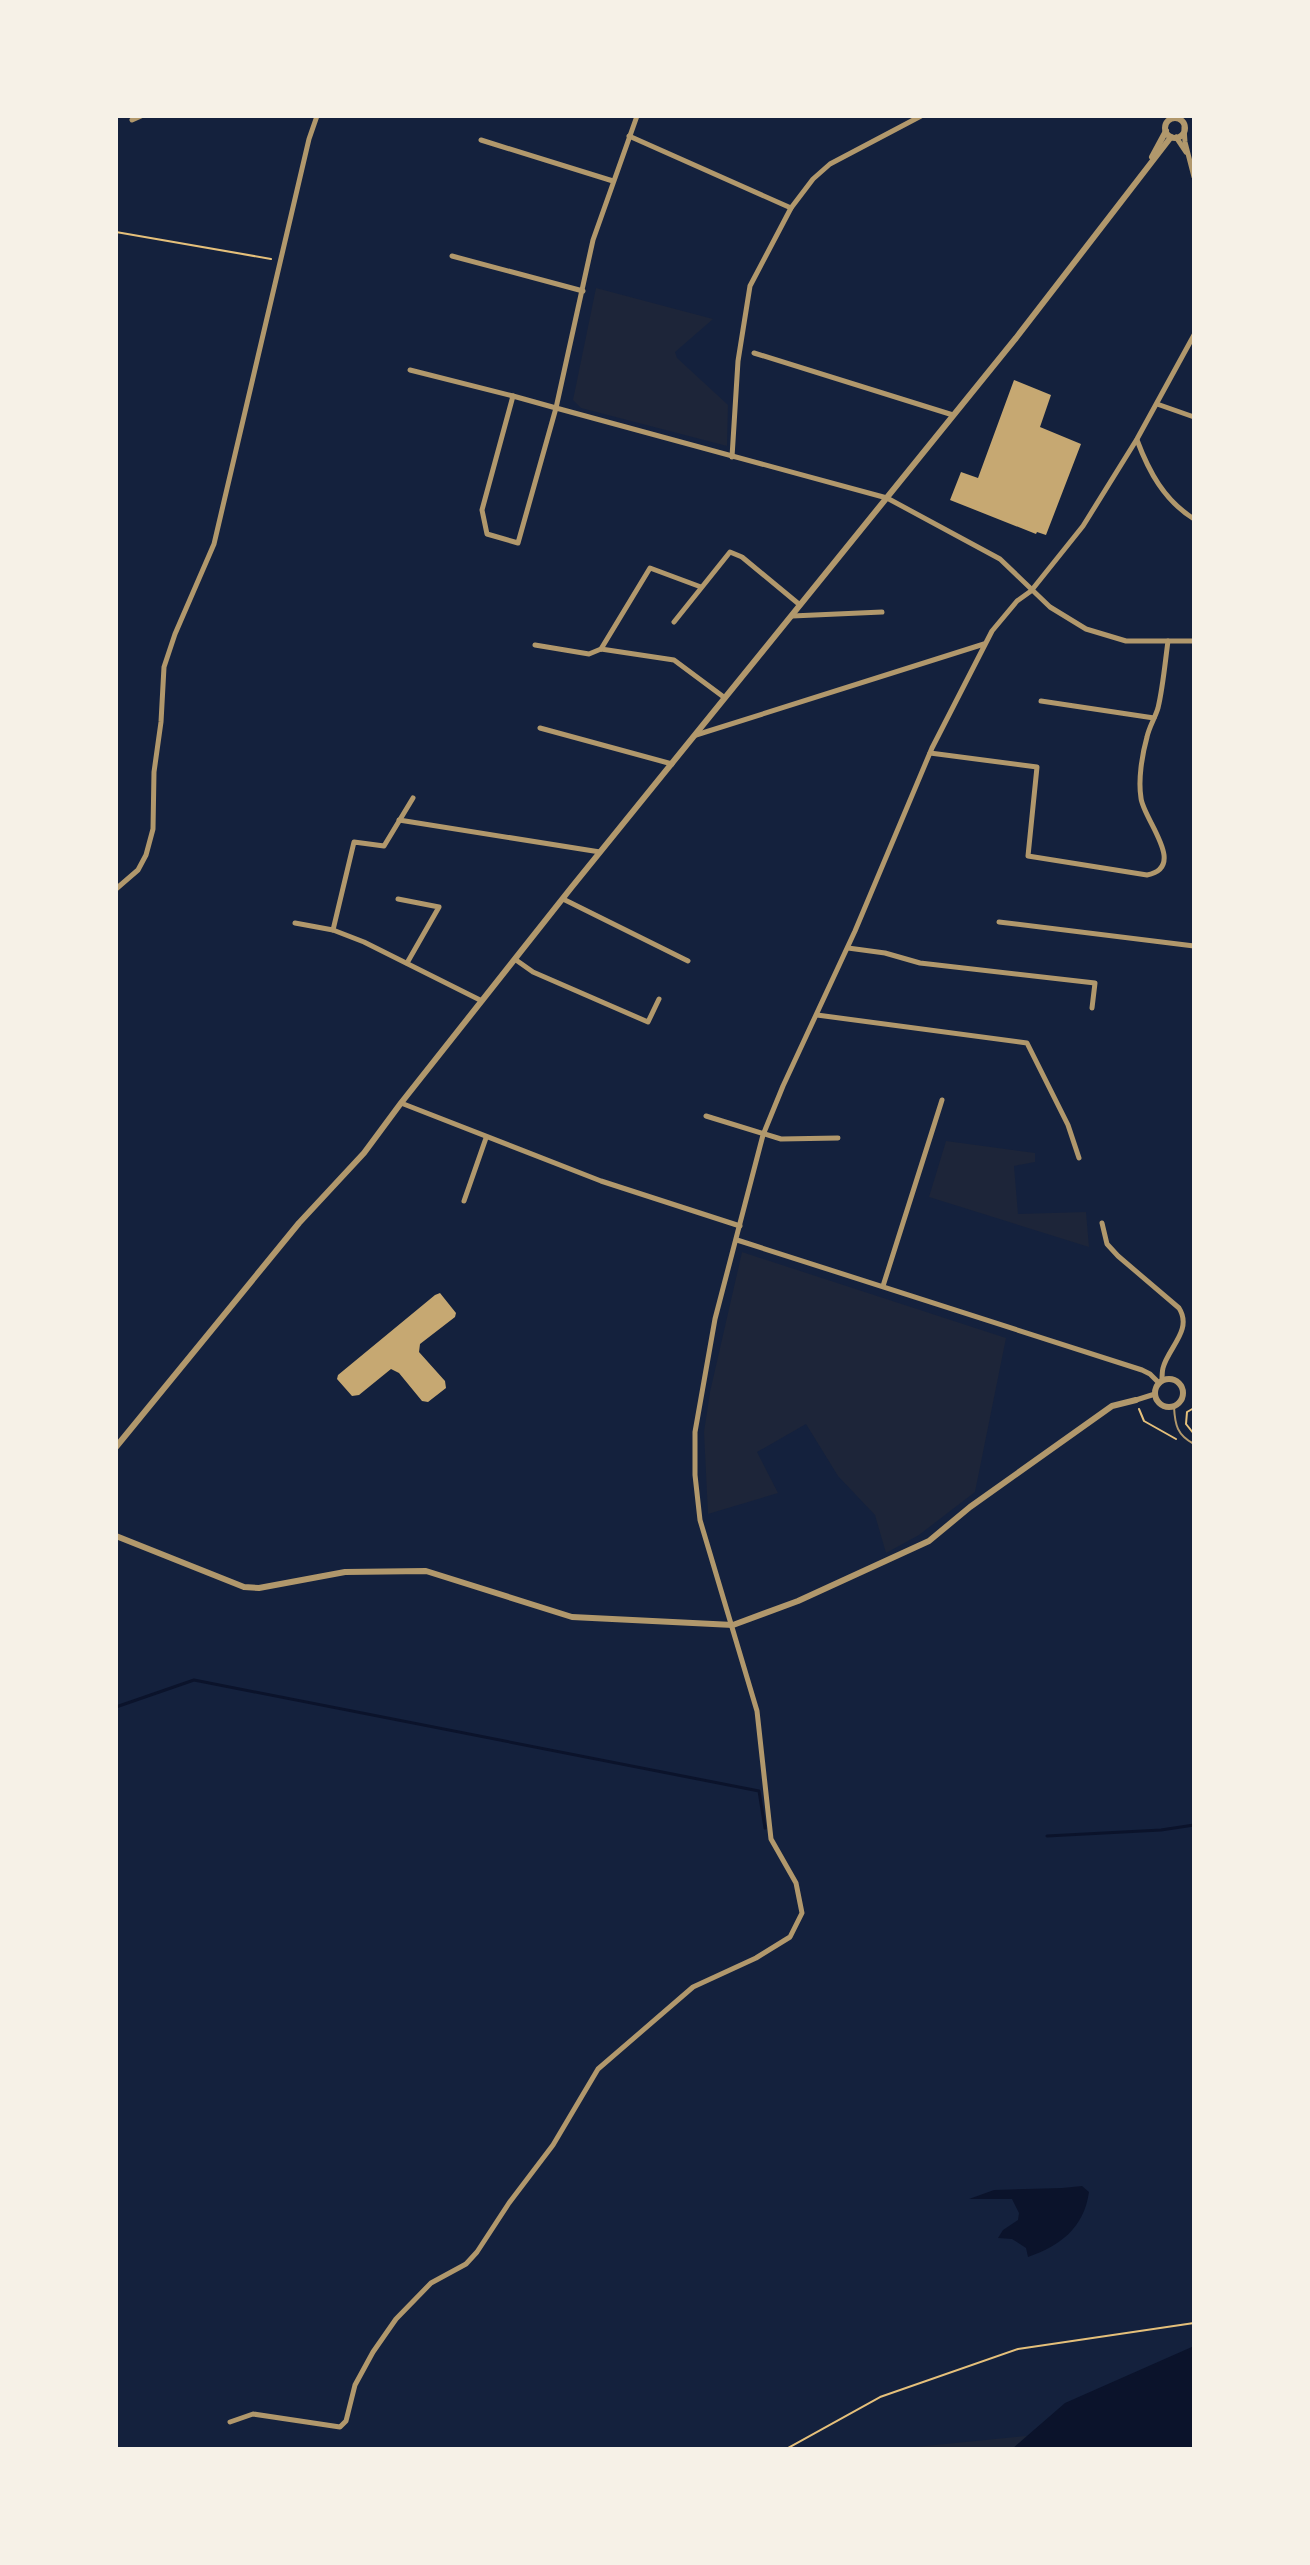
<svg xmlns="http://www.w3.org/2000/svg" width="1310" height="2565" font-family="'Zilla Slab',serif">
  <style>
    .green { fill: #1d2539 }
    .water { fill: #0b132b }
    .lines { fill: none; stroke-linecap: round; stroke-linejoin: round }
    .stream { stroke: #0b132b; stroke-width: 3 }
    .building { fill: #c6a872 }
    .path { stroke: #e5c07b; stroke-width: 2 }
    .service { stroke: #b1986c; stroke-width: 2 }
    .minor { stroke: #b1986c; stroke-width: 5 }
    .tertiary { stroke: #b1986c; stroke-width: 6 }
  </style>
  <rect width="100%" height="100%" fill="#14213d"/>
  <g class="green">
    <polygon points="596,288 713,319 675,352 677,358 728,405 727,446 581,408 573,400"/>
    <polygon points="946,1141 1035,1153 1035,1162 1014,1166 1018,1214 1086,1212 1089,1247 929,1197"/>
    <polygon points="742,1252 1006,1338 975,1492 919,1535 886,1553 875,1515 838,1476 806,1424 757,1452 778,1493 708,1514 704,1432 710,1392"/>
    <polygon points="1036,2435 1186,2449 895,2449"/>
  </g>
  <g class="water">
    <path d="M1082 2186 1089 2192C1084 2228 1060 2246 1028 2257L1026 2248 1012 2239 998 2238 1003 2230 1018 2220 1019 2213 1012 2199H969L994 2190 1062 2188Z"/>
    <polygon points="1194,2346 1194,2449 1012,2449 1065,2403"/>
  </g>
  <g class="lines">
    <g class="stream">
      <polyline points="116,1707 194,1680 759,1791 765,1828"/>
      <polyline points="1047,1836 1161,1830 1194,1825"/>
    </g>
  </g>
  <g class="building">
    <polygon points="1014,380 1051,395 1040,427 1081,444 1046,535 1037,532 1036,534 950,500 961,472 978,478"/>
    <polygon points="440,1293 456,1313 455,1317 420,1344 419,1352 445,1381 446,1388 428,1402 422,1401 399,1373 391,1369 359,1395 352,1396 337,1379 338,1375 435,1295"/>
  </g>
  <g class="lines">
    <g class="path">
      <polyline points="116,232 271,259"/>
      <polyline points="1194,1408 1187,1412 1186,1424 1194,1434"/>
      <polyline points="1139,1409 1144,1421 1176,1439"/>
      <polyline points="786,2449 880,2397 1018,2349 1194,2323"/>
    </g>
    <path class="service" d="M1174 1407C1175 1425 1177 1435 1194 1444"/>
    <g class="minor">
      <polyline points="637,116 593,240 556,408 887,498 1000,559 1050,607 1086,629 1126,641 1194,641"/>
      <polyline points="132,120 141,116"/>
      <polyline points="1184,128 1185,142 1194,177"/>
      <polyline points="629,136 791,208"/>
      <polyline points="1176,137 1186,152"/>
      <polyline points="481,140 613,181"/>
      <polyline points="452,256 583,291"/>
      <polyline points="754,353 953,415"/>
      <polyline points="410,370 513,396"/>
      <polygon points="513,396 556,408 518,543 487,534 482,510"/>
      <polyline points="1157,404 1194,417"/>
      <path d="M1137 440C1149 472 1164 500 1194 519"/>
      <polyline points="732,457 738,361 750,286 791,208 813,179 830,164 921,116"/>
      <polyline points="792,616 882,612"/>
      <polyline points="674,622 730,552 742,557 800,605"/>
      <polyline points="535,645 589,654 601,649 674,660 725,698"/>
      <polyline points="601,649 650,568 701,587"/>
      <polyline points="1041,701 1154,718"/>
      <polyline points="540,728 672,764"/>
      <polyline points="696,735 984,644"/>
      <path d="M930 753 1037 767 1028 856 1147 875C1188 867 1143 819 1141 798 1138 780 1142 755 1147 737 1149 727 1155 718 1158 708 1163 687 1165 663 1168 641"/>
      <polyline points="399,820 600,852"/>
      <polyline points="116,889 138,870 146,855 153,829 154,772 161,722 164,667 175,634 214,544 309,139 317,116"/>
      <polyline points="398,899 439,907 407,963"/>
      <polyline points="563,899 688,961"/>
      <polyline points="999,922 1194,946"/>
      <polyline points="295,923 333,930 364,942 482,1001"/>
      <polyline points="333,930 354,842 384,846 413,798"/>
      <polyline points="848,948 885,953 920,963 1095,983 1092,1008"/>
      <polyline points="516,960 533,972 648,1022 659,999"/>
      <polyline points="817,1015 1027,1043 1068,1125 1079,1158"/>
      <polyline points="401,1103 601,1181 740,1226"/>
      <polyline points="706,1116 781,1139 838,1138"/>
      <polyline points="464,1201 486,1138"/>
      <path d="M1102 1223 1107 1244 1118 1256 1179 1308C1193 1330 1168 1348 1163 1368 1162 1372 1162 1377 1162 1381"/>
      <polyline points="737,1240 1142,1370 1150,1374 1159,1383"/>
      <polyline points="883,1286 942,1100"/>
      <polyline points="1136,1400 1155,1394"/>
      <polyline points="230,2422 253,2414 340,2427 346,2421 355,2385 373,2352 396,2319 431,2283 466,2264 477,2252 509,2203 553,2145 598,2069 693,1987 756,1958 790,1937 802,1913 796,1883 771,1839 757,1711 700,1520 695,1475 695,1432 715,1319 763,1135 783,1086 855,931 932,748 992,631 1017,601 1031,591 1083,526 1137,439 1194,335"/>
    </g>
    <g class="tertiary">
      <circle cx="1175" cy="128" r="10"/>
      <polyline points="1152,157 1166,131"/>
      <circle cx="1169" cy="1393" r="14"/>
      <polyline points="116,1447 299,1223 364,1153 401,1103 571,888 1016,338 1171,137"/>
      <polyline points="116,1536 244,1587 259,1588 345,1572 426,1571 572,1617 733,1625 798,1601 929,1541 970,1507 1112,1406 1136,1400"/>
    </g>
  </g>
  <rect width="1310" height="2565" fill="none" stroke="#f6f1e7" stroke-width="236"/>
</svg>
